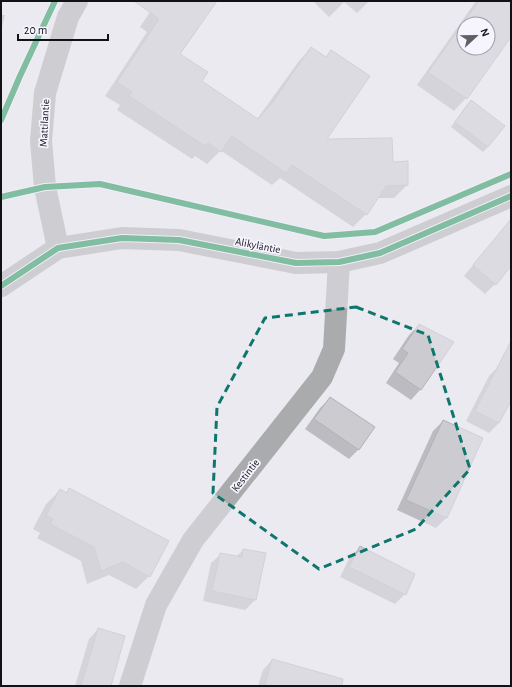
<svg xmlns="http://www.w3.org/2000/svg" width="512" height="687" font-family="'Alegreya Sans',sans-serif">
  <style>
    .shadow { fill: #0003; fill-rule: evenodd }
    .building { fill: #cccbd0; stroke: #b3b2b8; fill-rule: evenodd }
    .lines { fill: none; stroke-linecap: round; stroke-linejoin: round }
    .street { stroke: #aaabad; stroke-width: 22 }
    .secondary { stroke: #aaaaae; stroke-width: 22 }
    .cycleway-casing { stroke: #f6f4ff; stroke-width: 8 }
    .cycleway { stroke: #00873e; stroke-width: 6 }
    .marked { fill: none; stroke: #0f766e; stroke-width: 3; stroke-dasharray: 8 5; stroke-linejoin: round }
    .labels { text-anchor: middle; stroke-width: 3.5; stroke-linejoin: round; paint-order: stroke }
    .street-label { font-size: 11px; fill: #121216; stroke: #f6f4ff }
  </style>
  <rect width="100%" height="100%" fill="#ebeaf1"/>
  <g class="shadow">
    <polygon points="151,1 216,1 179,55 201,82 257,119 299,61 311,48 325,140 392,163 407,185 394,198 376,198 366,214 353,227 280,178 272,185 220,150 220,151 207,164 195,156 192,159 117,110 120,105 105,96 147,32 140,27 150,12"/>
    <polygon points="313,1 369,1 357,13 344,2 329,17"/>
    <path d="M476 1H511V35L466 98 454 111 417 85ZM464 24H488V48H464Z"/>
    <polygon points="1,15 5,15 1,31"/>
    <polygon points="471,102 503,126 488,147 483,152 451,127 466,106"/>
    <polygon points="511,231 511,265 495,284 485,294 464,276 491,243 500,233"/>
    <polygon points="419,325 452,343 420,390 411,400 386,383 399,363 393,359 409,335"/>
    <polygon points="499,366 511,373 511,399 499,423 489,433 466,421 489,376"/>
    <polygon points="330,398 359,449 349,459 305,429 320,408"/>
    <polygon points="443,421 482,438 446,518 436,528 397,510 433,431"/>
    <polygon points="60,490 66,494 69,490 149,576 136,589 109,575 87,584 81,561 37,538 40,533 33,529 46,504"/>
    <polygon points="360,548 405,594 395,604 340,577 350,557"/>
    <polygon points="243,550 255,600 245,610 203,601 211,563 221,554 236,557"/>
    <polygon points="98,629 110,686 75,686 89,639"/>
    <polygon points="272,660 340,686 258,686 263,670"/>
  </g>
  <g class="building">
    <polygon points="134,1 217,1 180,54 208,72 202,81 258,119 272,103 311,47 326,57 331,50 370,76 327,139 392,138 393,162 408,161 408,185 386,186 367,215 292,165 286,173 232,136 221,152 208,143 205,146 129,96 132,92 117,82 159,19"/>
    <path d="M479 1H511V37L467 99 428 72ZM464 24H488V48H464Z"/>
    <polygon points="471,100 505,126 488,147 455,122"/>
    <polygon points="511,219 511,266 496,285 473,265"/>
    <polygon points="419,324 454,342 421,390 395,372 408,353 402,349"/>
    <polygon points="511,341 511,401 499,423 475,411"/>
    <polygon points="330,397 375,427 359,450 314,419"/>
    <polygon points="443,420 483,438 447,518 406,500"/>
    <polygon points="69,488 169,541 150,577 123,562 101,571 94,547 50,524 53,519 46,516 60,489 67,493"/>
    <polygon points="360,546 415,574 406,595 349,567"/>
    <polygon points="243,549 266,553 256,600 212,591 220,553 242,557"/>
    <polygon points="98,628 125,636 111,686 81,686"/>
    <polygon points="272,659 343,679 342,686 265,686"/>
  </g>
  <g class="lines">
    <g class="street">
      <polyline points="58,248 45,187 41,141 45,93 68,17 77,1"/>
      <polyline points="130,686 156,605 193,540 322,377 334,349 339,262"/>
    </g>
    <polyline class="secondary" points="1,286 58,248 122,238 179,240 296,263 339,262 380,253 511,196"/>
    <defs>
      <g id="cycleway">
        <polyline points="1,120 20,76 55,1"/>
        <polyline points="1,197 45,187 100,184 324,236 375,232 511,174"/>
        <polyline points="1,286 58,248 122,238 179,240 296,263 339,262 380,253 511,196"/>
      </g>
    </defs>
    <use href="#cycleway" class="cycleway-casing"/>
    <use href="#cycleway" class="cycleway"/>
  </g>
  <path d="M0 0H512V687H0ZM356 307 428 335 470 469 416 529 319 569 213 493 217 407 265 318Z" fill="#ebeaf1" fill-opacity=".55" fill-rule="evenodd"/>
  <path class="marked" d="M356 307 428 335 470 469 416 529 319 569 213 493 217 407 265 318Z"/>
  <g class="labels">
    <g class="street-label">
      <text transform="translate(44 123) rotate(-87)" y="4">Mattilantie</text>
      <text transform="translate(258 245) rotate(11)" y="4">Alikyläntie</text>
      <text transform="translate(245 475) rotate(-52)" y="4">Kestintie</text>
    </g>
  </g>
  <rect width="512" height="687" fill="none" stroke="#121216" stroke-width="4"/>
  <g transform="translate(476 36) rotate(68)"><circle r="19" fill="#f6f4ff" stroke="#9b9aa2"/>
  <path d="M0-3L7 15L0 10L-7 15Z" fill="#5e5e63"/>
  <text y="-6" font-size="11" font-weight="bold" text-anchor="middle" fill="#121216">N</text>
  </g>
  <path d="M18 34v6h90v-6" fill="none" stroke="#121216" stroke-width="2"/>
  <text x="24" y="34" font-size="12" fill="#121216" stroke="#f6f4ff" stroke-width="3" paint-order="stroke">20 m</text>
</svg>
